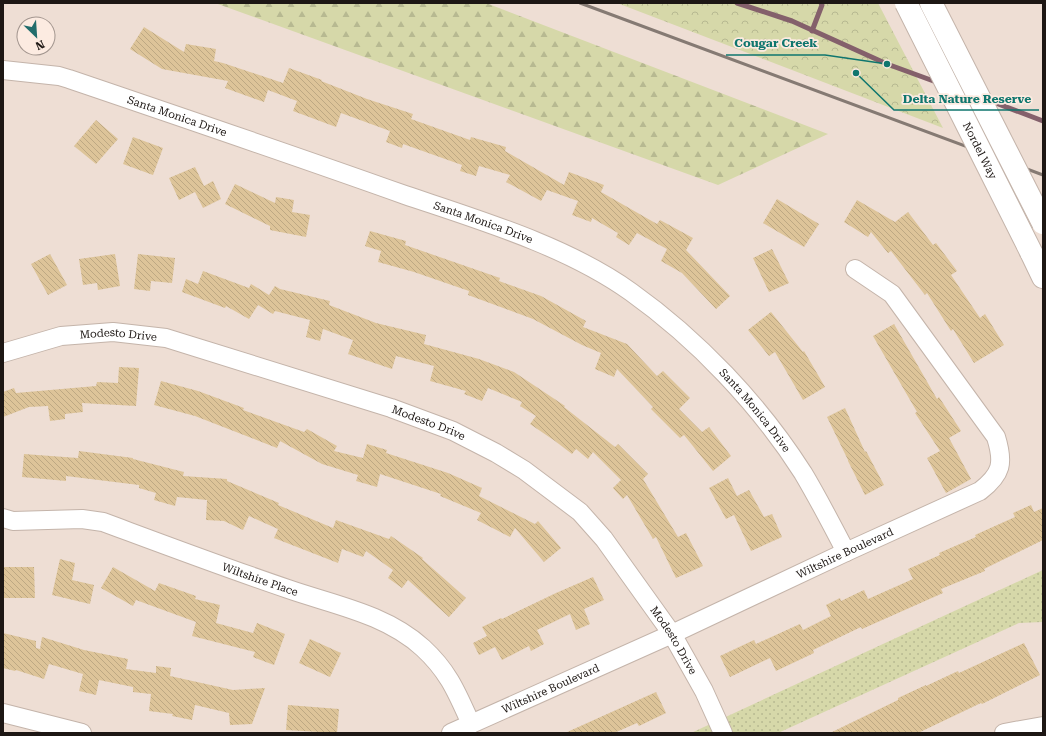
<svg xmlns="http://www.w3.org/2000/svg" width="1046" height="736" font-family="'Roboto Serif',serif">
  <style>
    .grass { fill: url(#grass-dots) }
    .forest { fill: url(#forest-firs) }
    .park { fill: url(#park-crowns) }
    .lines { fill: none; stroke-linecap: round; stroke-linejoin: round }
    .stream { stroke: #84606b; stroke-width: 5 }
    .building { fill: url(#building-back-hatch) }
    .street-casing { stroke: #c4b4aa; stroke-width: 20 }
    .secondary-casing { stroke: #c4b4aa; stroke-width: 24 }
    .street { stroke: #fff; stroke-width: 18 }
    .secondary { stroke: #fff; stroke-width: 22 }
    .rail { stroke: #857a73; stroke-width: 3 }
    .secondary-bridge-casing { stroke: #c4b4aa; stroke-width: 24; stroke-linecap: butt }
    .secondary-bridge { stroke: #fff; stroke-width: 22 }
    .labels { text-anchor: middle; stroke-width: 3.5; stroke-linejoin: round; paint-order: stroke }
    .street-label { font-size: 11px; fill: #1d1714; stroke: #fcebe1 }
    .leader { fill: none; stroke: #0f766e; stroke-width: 1.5 }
    .callout-dot { fill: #0f766e; stroke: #fcebe1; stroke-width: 1.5 }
    .callout-label { font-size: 12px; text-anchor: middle; font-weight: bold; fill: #0f766e; stroke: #fcebe1; stroke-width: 3.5; stroke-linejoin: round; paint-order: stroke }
  </style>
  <defs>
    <pattern id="grass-dots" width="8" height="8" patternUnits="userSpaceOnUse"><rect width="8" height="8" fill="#d6d8a9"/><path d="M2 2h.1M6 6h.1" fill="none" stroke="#b7b991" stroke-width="1.8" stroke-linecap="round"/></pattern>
    <pattern id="forest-firs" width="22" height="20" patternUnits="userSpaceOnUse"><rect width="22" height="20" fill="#d6d8a9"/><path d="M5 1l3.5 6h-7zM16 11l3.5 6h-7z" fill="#b7b991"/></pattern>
    <pattern id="park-crowns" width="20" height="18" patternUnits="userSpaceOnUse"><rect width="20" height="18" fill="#d6d8a9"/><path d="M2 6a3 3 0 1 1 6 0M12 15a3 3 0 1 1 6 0" fill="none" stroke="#b7b991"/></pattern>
    <pattern id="building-back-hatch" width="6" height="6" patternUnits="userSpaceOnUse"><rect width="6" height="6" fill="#ddc499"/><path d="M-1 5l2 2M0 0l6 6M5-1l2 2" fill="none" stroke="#bda883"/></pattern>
  </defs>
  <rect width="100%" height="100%" fill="#eeded4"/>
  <polygon class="grass" points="1043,570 1043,622 1019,623 778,733 691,733"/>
  <polygon class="forest" points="215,3 486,3 828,134 718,185"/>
  <polygon class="park" points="617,3 878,3 943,128"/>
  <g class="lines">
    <g class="stream">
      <polyline points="737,3 792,21 887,64 939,83"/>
      <polyline points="812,31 822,5 821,3"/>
      <polyline points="988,100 1043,121"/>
    </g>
  </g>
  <g class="building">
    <polygon points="144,27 184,52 186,44 216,49 214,61 223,63 283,83 289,68 322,80 321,81 367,99 413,114 411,119 470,140 471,137 506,147 505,151 564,185 569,172 604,185 601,192 657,224 660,220 693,238 686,250 730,296 716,309 682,273 661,261 667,249 637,233 629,245 616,237 618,233 592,218 591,222 572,215 578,201 547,190 541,201 506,182 510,175 479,166 476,176 460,171 462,165 403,144 402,148 386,142 390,131 341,113 336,127 293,111 297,101 268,90 264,102 225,88 228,81 162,69 130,49"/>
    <polygon points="96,120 118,139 96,164 74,146"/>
    <polygon points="133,137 163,148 153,175 123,164"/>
    <polygon points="195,167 204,186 213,181 221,199 203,208 195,192 179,200 169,178"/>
    <polygon points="235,184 275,203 276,197 294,200 292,212 310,215 306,237 270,230 270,226 225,204"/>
    <polygon points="777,199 819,224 804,247 763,223"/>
    <polygon points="857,200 895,222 908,212 933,245 936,243 957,271 951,275 980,318 985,314 1004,345 974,363 953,329 951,331 927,293 925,295 891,251 888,253 871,232 868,237 844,222"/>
    <polygon points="370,231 406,241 405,245 500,278 499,281 541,296 586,321 583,327 627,344 657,376 663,371 690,398 679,409 702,432 709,427 731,456 713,471 684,435 680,438 651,409 653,407 617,369 614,377 595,369 601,353 582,345 533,319 468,295 469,291 414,272 378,262 381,251 365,246"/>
    <polygon points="772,249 789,283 769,292 753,258"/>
    <polygon points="50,254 67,285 48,295 31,264"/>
    <polygon points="115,254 120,286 98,290 97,283 83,285 79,259"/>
    <polygon points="138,254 175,258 172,283 151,281 150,291 134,289"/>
    <polygon points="203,271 249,288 251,284 269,295 275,286 280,289 330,301 329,305 376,323 426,335 424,344 479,359 514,372 565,406 564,407 615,447 618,444 648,474 643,479 678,537 686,533 703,566 676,578 656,537 653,539 627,495 623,499 613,488 621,480 593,452 588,459 576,449 572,454 555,441 530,424 536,416 520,406 522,402 488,388 482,401 464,394 466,391 430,381 434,366 396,356 392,369 348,354 353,340 323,329 320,341 306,337 310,320 275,311 273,314 258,305 249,319 226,306 225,308 182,292 186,279 198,284"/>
    <polygon points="771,312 803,352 804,351 825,387 803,400 775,352 769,356 748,330"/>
    <polygon points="894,324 937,399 939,397 961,431 949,438 971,479 946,493 927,458 940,451 915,413 917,412 873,336"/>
    <polygon points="119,367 139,368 136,406 82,403 83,412 65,414 65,419 50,421 48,406 29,407 3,417 3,392 14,388 16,393 96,386 97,382 118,383"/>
    <polygon points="161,381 198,391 244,408 243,410 304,432 307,429 337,446 334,451 363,458 367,444 387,450 386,453 448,473 482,488 479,496 535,524 538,521 561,548 544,562 515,528 510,537 477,520 481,513 440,496 441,494 380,474 377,487 356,481 358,475 322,464 280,441 277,448 195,416 154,405"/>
    <polygon points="845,408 865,452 866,451 884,485 865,495 848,461 848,460 827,417"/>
    <polygon points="79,451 133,458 133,459 184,472 183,476 227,479 227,481 279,503 278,505 333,528 336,520 389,539 391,536 423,558 422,559 466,598 449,617 408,580 402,588 388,578 393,570 366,551 363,557 342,549 338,563 274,538 278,529 249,516 243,530 224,521 206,520 207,500 177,497 175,506 154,500 156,493 139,488 139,485 66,476 66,481 22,477 24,454 78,458"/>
    <polygon points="728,478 737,496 749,490 764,517 772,514 782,537 751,551 734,515 726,519 709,488"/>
    <polygon points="1031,505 1034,512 1043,508 1043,540 984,569 985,571 941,589 943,593 862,629 861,627 813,650 814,653 776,671 770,658 730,677 720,656 754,640 756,644 800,624 803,630 831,616 826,605 840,598 841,601 864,590 868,599 913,579 908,569 940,555 939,553 976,537 975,535 1015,517 1013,513"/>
    <polygon points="60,559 75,563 72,580 94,585 90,604 52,595"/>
    <polygon points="3,567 34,567 35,598 3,598"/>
    <polygon points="113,567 155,591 159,583 196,596 195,599 220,605 216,623 253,633 257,623 285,634 274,665 253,657 255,652 192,636 196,622 136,600 133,606 101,588"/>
    <polygon points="593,577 604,600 584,609 590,624 576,630 570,614 537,630 544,644 531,651 529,646 502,660 495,647 479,655 473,643 487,636 482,627 501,618 502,619 556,593"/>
    <polygon points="3,633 36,641 36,648 40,649 42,637 84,650 128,659 126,669 156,673 156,666 171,668 170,676 233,690 265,688 252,724 230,725 229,713 195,705 192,720 172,716 173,714 149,711 151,694 133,692 133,687 99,680 96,695 79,691 83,674 49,664 44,679 16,670 15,671 3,668"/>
    <polygon points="310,639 341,653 330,677 299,663"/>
    <polygon points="1024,643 1040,675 982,704 981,703 918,733 830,733 898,700 898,698 926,685 926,686 958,671 959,673"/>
    <polygon points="656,692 666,713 639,726 637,723 614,733 565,733"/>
    <polygon points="288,705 339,709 337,733 286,730"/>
  </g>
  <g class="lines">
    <defs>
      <g id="street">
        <path id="s1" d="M3 70 59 76 69 79C181 117 293 155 405 195 479 220 567 246 631 292 697 339 759 404 803 473 818 498 832 525 846 552"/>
        <path id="s2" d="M3 353 61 336 113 332 166 338 391 408 453 431 496 453 524 470 580 512 604 539 672 634 704 691 723 733"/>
        <path id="s3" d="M3 518 13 521 82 519 103 522C165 545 226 568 288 589 334 605 386 614 423 648 449 672 457 693 471 724"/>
        <polyline points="3,713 82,733"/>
        <path id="s4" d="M451 733 672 634 846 552 980 491C1002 474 1004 463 996 437L892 294 855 269"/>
        <polyline points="1004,733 1043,726"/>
      </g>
      <polyline id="secondary" points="1031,252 1043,277"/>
    </defs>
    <use href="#street" class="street-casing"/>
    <use href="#secondary" class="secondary-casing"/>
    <use href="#street" class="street"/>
    <use href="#secondary" class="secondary"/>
    <polyline class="rail" points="580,3 1043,175"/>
    <defs>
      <g id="secondary-bridge">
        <path id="s5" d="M906 3 1031 252"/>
        <polyline points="931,3 1043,223"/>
      </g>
    </defs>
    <use href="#secondary-bridge" class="secondary-bridge-casing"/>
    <use href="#secondary-bridge" class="secondary-bridge"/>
  </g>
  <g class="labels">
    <g class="street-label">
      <text dy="4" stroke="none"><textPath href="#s1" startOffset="181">Santa Monica Drive</textPath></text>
      <text dy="4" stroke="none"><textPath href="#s5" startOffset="165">Nordel Way</textPath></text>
      <text dy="4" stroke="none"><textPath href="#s1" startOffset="505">Santa Monica Drive</textPath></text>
      <text dy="4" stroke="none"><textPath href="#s2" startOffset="118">Modesto Drive</textPath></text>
      <text dy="4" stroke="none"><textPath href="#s1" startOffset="841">Santa Monica Drive</textPath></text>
      <text dy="4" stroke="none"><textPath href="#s2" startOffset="442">Modesto Drive</textPath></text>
      <text dy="4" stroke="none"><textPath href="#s4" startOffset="433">Wiltshire Boulevard</textPath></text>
      <text dy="4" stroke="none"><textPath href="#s3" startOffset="268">Wiltshire Place</textPath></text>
      <text dy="4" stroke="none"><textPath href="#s2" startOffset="778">Modesto Drive</textPath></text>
      <text dy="4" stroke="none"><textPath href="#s4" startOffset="109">Wiltshire Boulevard</textPath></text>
    </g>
  </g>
  <path class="leader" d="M887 64L825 55H726M856 73L894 110H1039"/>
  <g class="callout-dot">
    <circle cx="887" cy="64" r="4"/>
    <circle cx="856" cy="73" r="4"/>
  </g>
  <g class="callout-label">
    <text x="776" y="47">Cougar Creek</text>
    <text x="967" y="103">Delta Nature Reserve</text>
  </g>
  <rect width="1046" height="736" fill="none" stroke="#1d1714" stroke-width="8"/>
  <g transform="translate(36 36) rotate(155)"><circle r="19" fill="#fcebe1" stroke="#a3968f"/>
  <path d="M0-3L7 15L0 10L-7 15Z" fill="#226d6c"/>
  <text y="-6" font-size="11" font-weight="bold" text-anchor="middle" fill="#1d1714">N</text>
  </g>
</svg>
